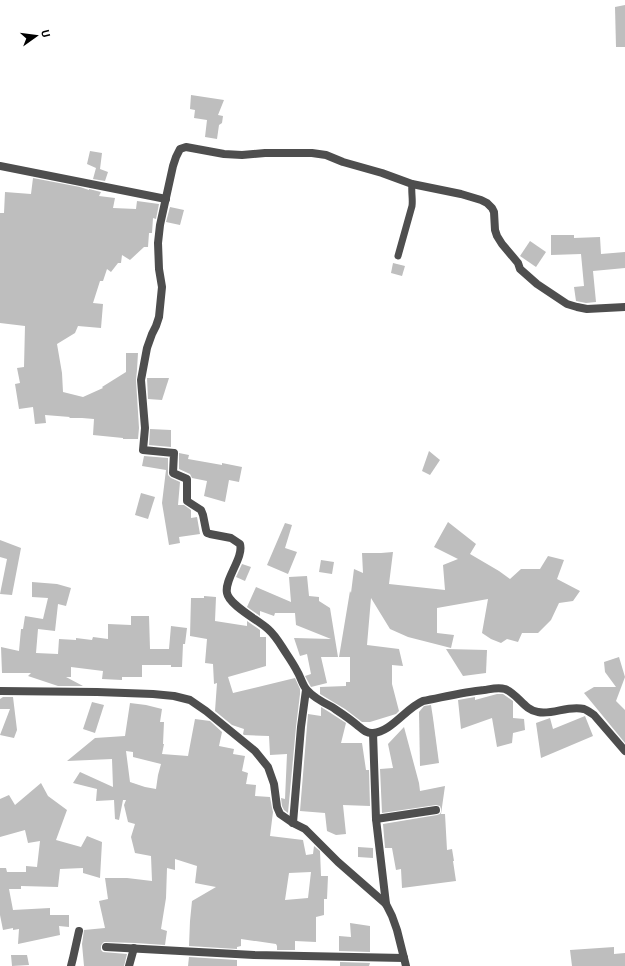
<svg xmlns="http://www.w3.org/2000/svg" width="625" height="966" font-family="Roboto,sans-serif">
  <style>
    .building { fill: #bebebe; fill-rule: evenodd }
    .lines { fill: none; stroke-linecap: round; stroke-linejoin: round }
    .lane { stroke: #4e4e4e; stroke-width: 7 }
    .street { stroke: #4e4e4e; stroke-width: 8 }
  </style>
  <rect width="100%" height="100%" fill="#fff"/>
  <g class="building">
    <polygon points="625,5 625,47 616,47 615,7"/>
    <polygon points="191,95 224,100 218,115 223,116 222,123 219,125 217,139 205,137 207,120 194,118 195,110 190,109"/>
    <polygon points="90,151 102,153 100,169 108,172 105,181 93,179 96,168 87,164"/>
    <polygon points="33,178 80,187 89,190 89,189 101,192 99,196 115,198 113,208 136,209 137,201 159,204 156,219 153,218 152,233 149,233 148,247 144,247 130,260 122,255 121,263 118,263 111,272 107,269 103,281 100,281 93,303 103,304 101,328 78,326 75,333 57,344 62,373 63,392 83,397 103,388 102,387 126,372 126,353 138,353 137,370 136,380 139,428 138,439 123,439 123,438 93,435 94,419 82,418 69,418 70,417 45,415 46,423 35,424 33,407 19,409 15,384 20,383 17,368 24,367 25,326 0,323 0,213 4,213 5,192 31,194"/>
    <polygon points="170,207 184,210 180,225 166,222"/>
    <polygon points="551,235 574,235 574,238 600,237 601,254 625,252 625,268 593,271 596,302 586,303 576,301 574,287 584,286 581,254 551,255"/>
    <polygon points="530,241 546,252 536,267 520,256"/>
    <polygon points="393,263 405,266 402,276 391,273"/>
    <polygon points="147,378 169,378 162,400 148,399"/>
    <polygon points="150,429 171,430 171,447 149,445"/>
    <polygon points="429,451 440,460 430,475 422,471"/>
    <polygon points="179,453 189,455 188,459 222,465 222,463 242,467 239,482 229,480 225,502 204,496 207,481 192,478 190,474 179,469"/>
    <polygon points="144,456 168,458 168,475 171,478 180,482 178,505 184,505 191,510 191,518 197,517 200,534 179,537 180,543 169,545 162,503 166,470 142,466"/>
    <polygon points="141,493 155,497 148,519 135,515"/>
    <polygon points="448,522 476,544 470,554 499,571 510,579 521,569 540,569 548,556 564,560 557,579 580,591 573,601 559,603 551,620 538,633 522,633 518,642 507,639 501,643 491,639 482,633 488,599 437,608 437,633 454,635 451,648 408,637 390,629 371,598 367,645 399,649 403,666 392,665 392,684 399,711 396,714 370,722 362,722 345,709 320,694 320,687 346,686 346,682 350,682 350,657 339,657 350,591 351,593 354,569 363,573 362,553 381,553 393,552 389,584 445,590 443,565 458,559 434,547"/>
    <polygon points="285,523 292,525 285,548 297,552 288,574 267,565"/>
    <polygon points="0,540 21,548 12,595 0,594 7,559 0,557"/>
    <polygon points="321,560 334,562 332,574 319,572"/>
    <polygon points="242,564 251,567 245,581 236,577"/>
    <polygon points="307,576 309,596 319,597 319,601 330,608 338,657 321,657 327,683 311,687 305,676 311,674 307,654 300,656 294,638 331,639 296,625 295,613 275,613 274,616 260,611 260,616 247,607 256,587 291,602 289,577"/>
    <polygon points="32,582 57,584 71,588 66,606 58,604 55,631 38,629 36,653 58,654 59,639 76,640 76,638 92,640 93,637 108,639 108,624 131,625 131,616 149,616 150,649 169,649 171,626 187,628 185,644 183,644 182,667 171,667 171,665 142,665 142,677 122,677 122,680 102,679 103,671 71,667 71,677 66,677 83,686 58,686 28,676 31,673 2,673 1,647 19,651 21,629 23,629 25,616 43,619 48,598 32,597"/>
    <polygon points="204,596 216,597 215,621 247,626 247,621 260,630 260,637 266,637 266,666 228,677 233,693 295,678 300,689 300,694 296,727 288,813 284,810 282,806 281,798 285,799 287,754 270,755 269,736 244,735 243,734 244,729 232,725 215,711 217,683 214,684 213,664 205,663 207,639 190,636 191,598 204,598"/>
    <polygon points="446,649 487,650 486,673 463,676"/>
    <polygon points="619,657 625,677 616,701 625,710 625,743 584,693 594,687 616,687 605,672 604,662"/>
    <polygon points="497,694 503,694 513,701 513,718 524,719 525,730 513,733 512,743 497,747 492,718 461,729 458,700 475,697 475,700"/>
    <polygon points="3,697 13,697 17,730 14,738 0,735 10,709 0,709 0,699"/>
    <polygon points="92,702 104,705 95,733 83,729"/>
    <path d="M130 703 146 705 162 709 160 722H164L163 744H164L162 754 188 756 195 719 210 721 222 732 219 746 234 749 233 754 245 756 242 771 248 773 246 784 256 785 255 796 270 797 272 808 273 812 270 836 303 840 306 855 313 854 314 846 320 851 321 876H328L327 899H324V915L316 917V942L295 941V950H277V946L276 944 241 939V946L237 947V949L189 946 190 921 192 901 216 887 195 883 197 866 175 859V870L167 868 166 898 161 929 167 931 165 945 135 943 104 942 102 944 101 946V950L103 952 127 954 124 966H84L82 944 84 930 105 928 99 901 108 899 105 878H127L152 881 151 856 135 853 131 837 135 824 128 822 124 805 126 800H123L119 820 115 819 114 800 96 801 97 789 73 783 80 772 113 787 112 759 67 761 95 738 125 736ZM126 751 133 752V757L161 764 158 775 156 789 145 787 130 782ZM311 872 308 898 285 900 289 873Z"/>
    <polygon points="431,705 433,718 439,763 420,766 419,712 424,706"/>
    <polygon points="321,707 329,712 346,723 341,743 362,743 366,770 369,770 370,806 343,805 346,834 336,835 327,831 325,813 300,811 308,714 321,716"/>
    <polygon points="585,716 593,736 541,758 536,723 550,718 553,729"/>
    <polygon points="404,727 419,783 420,791 445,786 441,814 445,814 447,850 452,849 454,861 453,861 456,881 402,888 401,869 396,870 392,848 385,848 383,824 437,815 440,814 441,812 441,809 440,806 436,805 382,813 380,769 393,768 388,744"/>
    <polygon points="41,783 48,796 67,810 56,840 81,847 87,836 102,842 100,878 83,873 83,868 60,869 58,887 21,886 21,889 9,889 13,910 50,908 50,915 69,915 69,927 59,926 60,935 18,944 19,929 13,930 13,928 3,930 0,915 0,868 6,868 7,872 26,872 26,866 37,867 40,841 28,843 25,830 0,837 0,799 9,795 15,805"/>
    <polygon points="358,847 373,848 373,858 358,857"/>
    <polygon points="350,923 370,926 370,952 339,951 339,936 351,937"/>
    <polygon points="614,947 614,954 625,953 625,966 572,966 570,950"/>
    <polygon points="11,955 27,955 29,965 12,966"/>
    <polygon points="189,957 237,960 237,966 188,966"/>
    <polygon points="340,962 370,963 369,966 340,966"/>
  </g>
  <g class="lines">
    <path class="lane" d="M398 256 412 206C413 199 411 192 412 184"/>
    <g class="street">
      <polyline points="0,166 166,199"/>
      <path d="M625 307 587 309 577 307 567 304 537 284 520 269 518 263 502 244 497 236 495 230 494 212 492 208 487 203 481 200 461 194 412 184 382 173 343 162 326 155 312 153H265L242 155 224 154 186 147 180 149 176 157 173 166 160 225 158 243 159 269 162 287 159 317 156 326 152 334 147 348 141 380 145 428 143 450 174 453 173 473 187 479V501L201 510 203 515 206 530 207 533 210 534 231 538 240 544C244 558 224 579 227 593 229 605 258 620 268 629 276 636 280 644 286 653 290 659 294 665 297 671 301 677 302 685 307 690 313 697 324 703 332 707 341 713 349 718 357 725 361 728 366 734 373 733 391 732 406 708 423 701 444 697 464 692 484 690 491 689 498 687 505 689 518 694 524 710 538 712 553 715 568 705 584 709 587 710 591 713 594 715L625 751"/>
      <polyline points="0,691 97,692 153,694 174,696 190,700 206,711 255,751 268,767 274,784 277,807 280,814 293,823 305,829 338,862 386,904 392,916 397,930 406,966"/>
      <polyline points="373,733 376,819 386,904"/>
      <polyline points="376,819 436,810"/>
      <polyline points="293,823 301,727 306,690"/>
      <polyline points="106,947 254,955 404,958"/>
      <polyline points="71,966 73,958 79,931"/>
      <polyline points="129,966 134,948"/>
    </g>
  </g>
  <g transform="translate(36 36) rotate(76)" stroke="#ffffff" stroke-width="3" paint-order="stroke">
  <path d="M0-3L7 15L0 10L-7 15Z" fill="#000000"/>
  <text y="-6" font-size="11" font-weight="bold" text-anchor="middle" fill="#000000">U</text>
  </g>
</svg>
